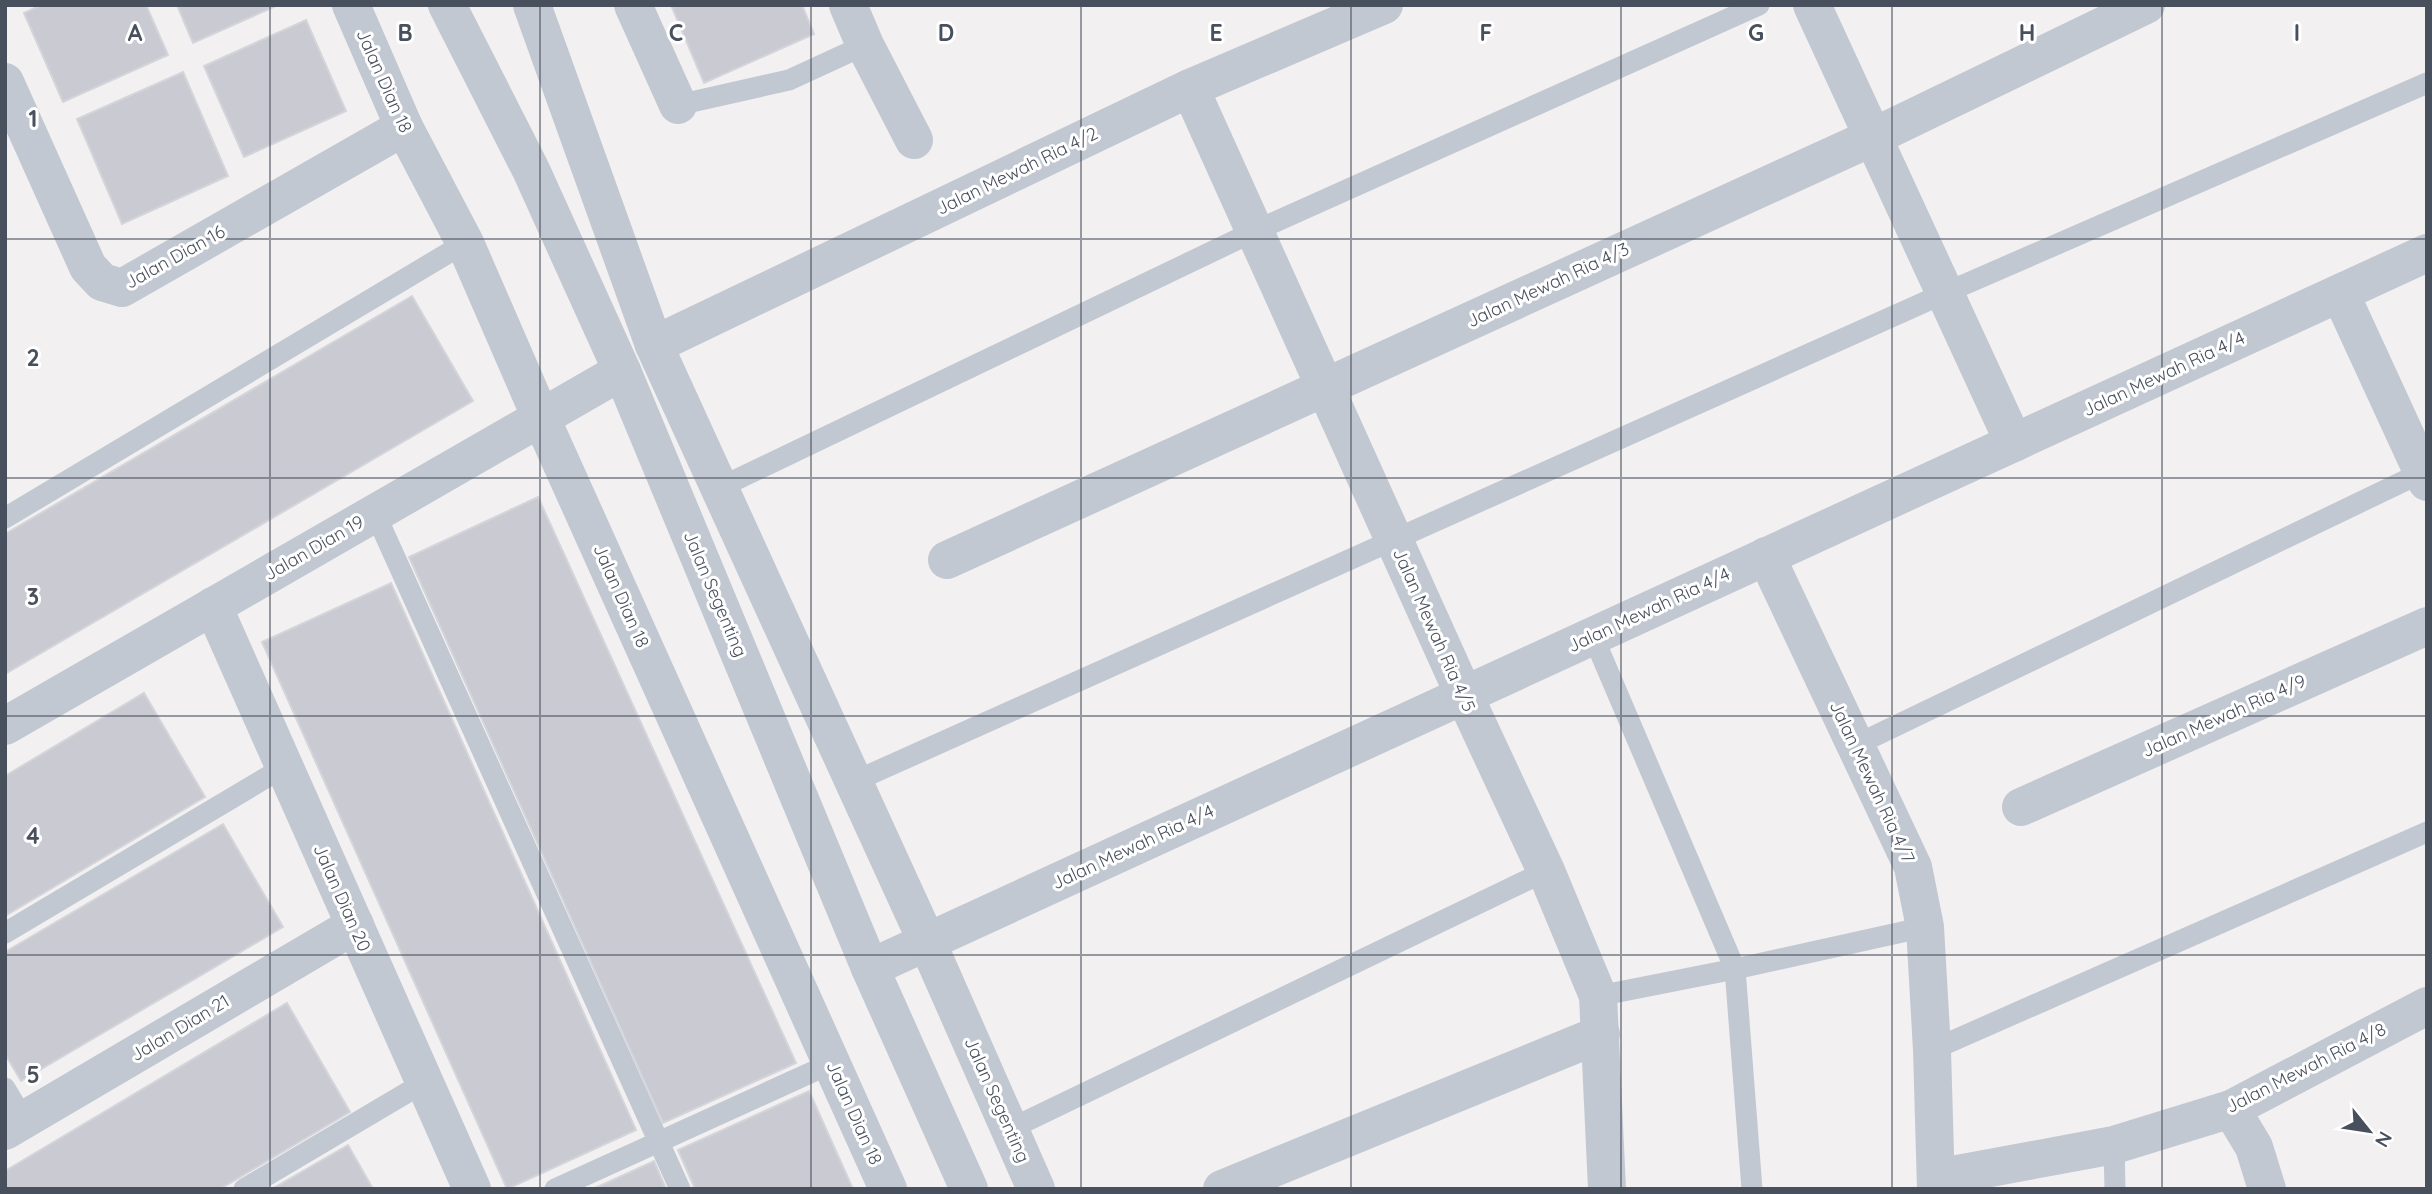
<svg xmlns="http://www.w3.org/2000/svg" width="2432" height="1194" font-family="Quicksand,sans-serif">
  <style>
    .building { fill: #cacbd2; stroke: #d4d5db; stroke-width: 2 }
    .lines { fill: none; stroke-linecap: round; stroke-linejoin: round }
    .service { stroke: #c1c8d1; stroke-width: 21 }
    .minor { stroke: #c1c8d1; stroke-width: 38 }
    .tertiary { stroke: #c1c8d1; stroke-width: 38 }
    .grid { fill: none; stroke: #49505d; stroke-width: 2; stroke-opacity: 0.55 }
    .labels { text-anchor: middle; stroke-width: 6; stroke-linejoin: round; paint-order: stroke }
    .street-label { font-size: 18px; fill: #49505d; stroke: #fff }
    .grid-label { font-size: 23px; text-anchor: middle; font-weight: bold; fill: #49505d; stroke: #fff; stroke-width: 6; stroke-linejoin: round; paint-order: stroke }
  </style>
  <rect width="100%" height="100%" fill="#f2f0f0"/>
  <g class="building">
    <polygon points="41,5 146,5 168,55 63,102 24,13"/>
    <polygon points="177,5 278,5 193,43"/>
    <polygon points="671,5 802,5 814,34 704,83"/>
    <polygon points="306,20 346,111 244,157 204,66"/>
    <polygon points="183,72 228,176 122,224 77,119"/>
    <polygon points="412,296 473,401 5,674 5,534"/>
    <polygon points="538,497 796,1063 663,1123 409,557"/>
    <polygon points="391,583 636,1130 507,1189 262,642"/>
    <polygon points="144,693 205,797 5,916 5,776"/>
    <polygon points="223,824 283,927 21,1081 5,1054 5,952"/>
    <polygon points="287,1003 350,1112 220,1189 5,1189 5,1171"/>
    <polygon points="809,1091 853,1189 695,1189 678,1150"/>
    <polygon points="348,1145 373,1189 272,1189"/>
    <polygon points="654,1161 666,1189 593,1189"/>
  </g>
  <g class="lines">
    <g class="service">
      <polyline points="678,105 789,80 865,45"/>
      <polyline points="719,488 1255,231 1759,5"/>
      <polyline points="375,513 680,1189"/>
      <polyline points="5,518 465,243"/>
      <polyline points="1593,636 1735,969 1752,1189"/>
      <polyline points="1856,745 2427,470"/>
      <polyline points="853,782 1945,293 2427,83"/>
      <polyline points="5,933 284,767"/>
      <polyline points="1598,996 1735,969 1925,927"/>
      <polyline points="1932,1050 2427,832"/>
      <polyline points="5,1088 24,1120"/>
      <polyline points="1010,1129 1546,871"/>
      <polyline points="2114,1145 2115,1189"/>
      <polyline points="244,1189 425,1082"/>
      <polyline points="555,1189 832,1063"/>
    </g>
    <g class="minor">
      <polyline points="351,5 404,127 465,243 541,418 888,1189"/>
      <polyline points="633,5 678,105"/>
      <polyline points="848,5 865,45 914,140"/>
      <polyline points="1812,5 2014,443"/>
      <polyline points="5,82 88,267 102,282 122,288 404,127"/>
      <polyline points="1190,88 1464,695 1546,871 1598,996 1607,1189"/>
      <polyline points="2340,293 2427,482"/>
      <polyline points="654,345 1190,88 1384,5"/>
      <polyline points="1766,556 1913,867 1925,927 1932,1050 1936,1189"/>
      <polyline points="947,560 1873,137 2146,5"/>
      <polyline points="213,606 472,1189"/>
      <polyline points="5,726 622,371"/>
      <polyline points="2021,807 2427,626"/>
      <polyline points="870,968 2427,253"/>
      <polyline points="2231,1109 2254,1147 2267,1189"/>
      <polyline points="5,1131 355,925"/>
      <polyline points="1936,1178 2114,1145 2231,1109 2427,1006"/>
      <polyline points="1222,1189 1601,1034"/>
    </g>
    <g class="tertiary">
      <polyline points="447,5 531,170 622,371 870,968 969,1189"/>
      <polyline points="532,5 654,345 927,942 1036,1189"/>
    </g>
  </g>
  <path class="grid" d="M270 5V1189M540 5V1189M811 5V1189M1081 5V1189M1351 5V1189M1621 5V1189M1892 5V1189M2162 5V1189M5 239H2427M5 478H2427M5 716H2427M5 955H2427"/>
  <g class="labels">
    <g class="street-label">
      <text transform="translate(384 81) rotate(66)" y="6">Jalan Dian 18</text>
      <text transform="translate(1017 171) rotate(-26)" y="6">Jalan Mewah Ria 4/2</text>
      <text transform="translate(175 257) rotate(-29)" y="6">Jalan Dian 16</text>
      <text transform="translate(1548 285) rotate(-25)" y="6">Jalan Mewah Ria 4/3</text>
      <text transform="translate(2164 374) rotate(-25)" y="6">Jalan Mewah Ria 4/4</text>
      <text transform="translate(314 548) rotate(-30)" y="6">Jalan Dian 19</text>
      <text transform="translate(715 594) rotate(67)" y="6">Jalan Segenting</text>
      <text transform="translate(621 596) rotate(66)" y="6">Jalan Dian 18</text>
      <text transform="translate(1649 610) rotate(-25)" y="6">Jalan Mewah Ria 4/4</text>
      <text transform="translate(1434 630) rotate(66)" y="6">Jalan Mewah Ria 4/5</text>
      <text transform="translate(2224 716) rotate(-24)" y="6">Jalan Mewah Ria 4/9</text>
      <text transform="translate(1872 782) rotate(65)" y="6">Jalan Mewah Ria 4/7</text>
      <text transform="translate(1133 847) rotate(-25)" y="6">Jalan Mewah Ria 4/4</text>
      <text transform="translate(342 898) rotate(66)" y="6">Jalan Dian 20</text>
      <text transform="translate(180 1028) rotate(-31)" y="6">Jalan Dian 21</text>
      <text transform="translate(2306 1068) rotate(-27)" y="6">Jalan Mewah Ria 4/8</text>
      <text transform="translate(997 1100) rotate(66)" y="6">Jalan Segenting</text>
      <text transform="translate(854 1113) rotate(66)" y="6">Jalan Dian 18</text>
    </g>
  </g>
  <g class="grid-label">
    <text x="135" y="41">A</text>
    <text x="405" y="41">B</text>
    <text x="676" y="41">C</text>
    <text x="946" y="41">D</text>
    <text x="1216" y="41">E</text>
    <text x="1486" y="41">F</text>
    <text x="1756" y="41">G</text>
    <text x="2027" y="41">H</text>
    <text x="2297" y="41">I</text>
    <text x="33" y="127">1</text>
    <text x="33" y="366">2</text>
    <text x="33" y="605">3</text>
    <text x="33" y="844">4</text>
    <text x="33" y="1083">5</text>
  </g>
  <rect width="2432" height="1194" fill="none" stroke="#49505d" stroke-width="14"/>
  <g transform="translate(2369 1131) rotate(120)" stroke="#ffffff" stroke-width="5" paint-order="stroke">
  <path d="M0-5L12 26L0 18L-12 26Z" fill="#49505d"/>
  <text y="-10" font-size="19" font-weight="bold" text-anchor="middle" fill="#49505d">N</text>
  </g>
</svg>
